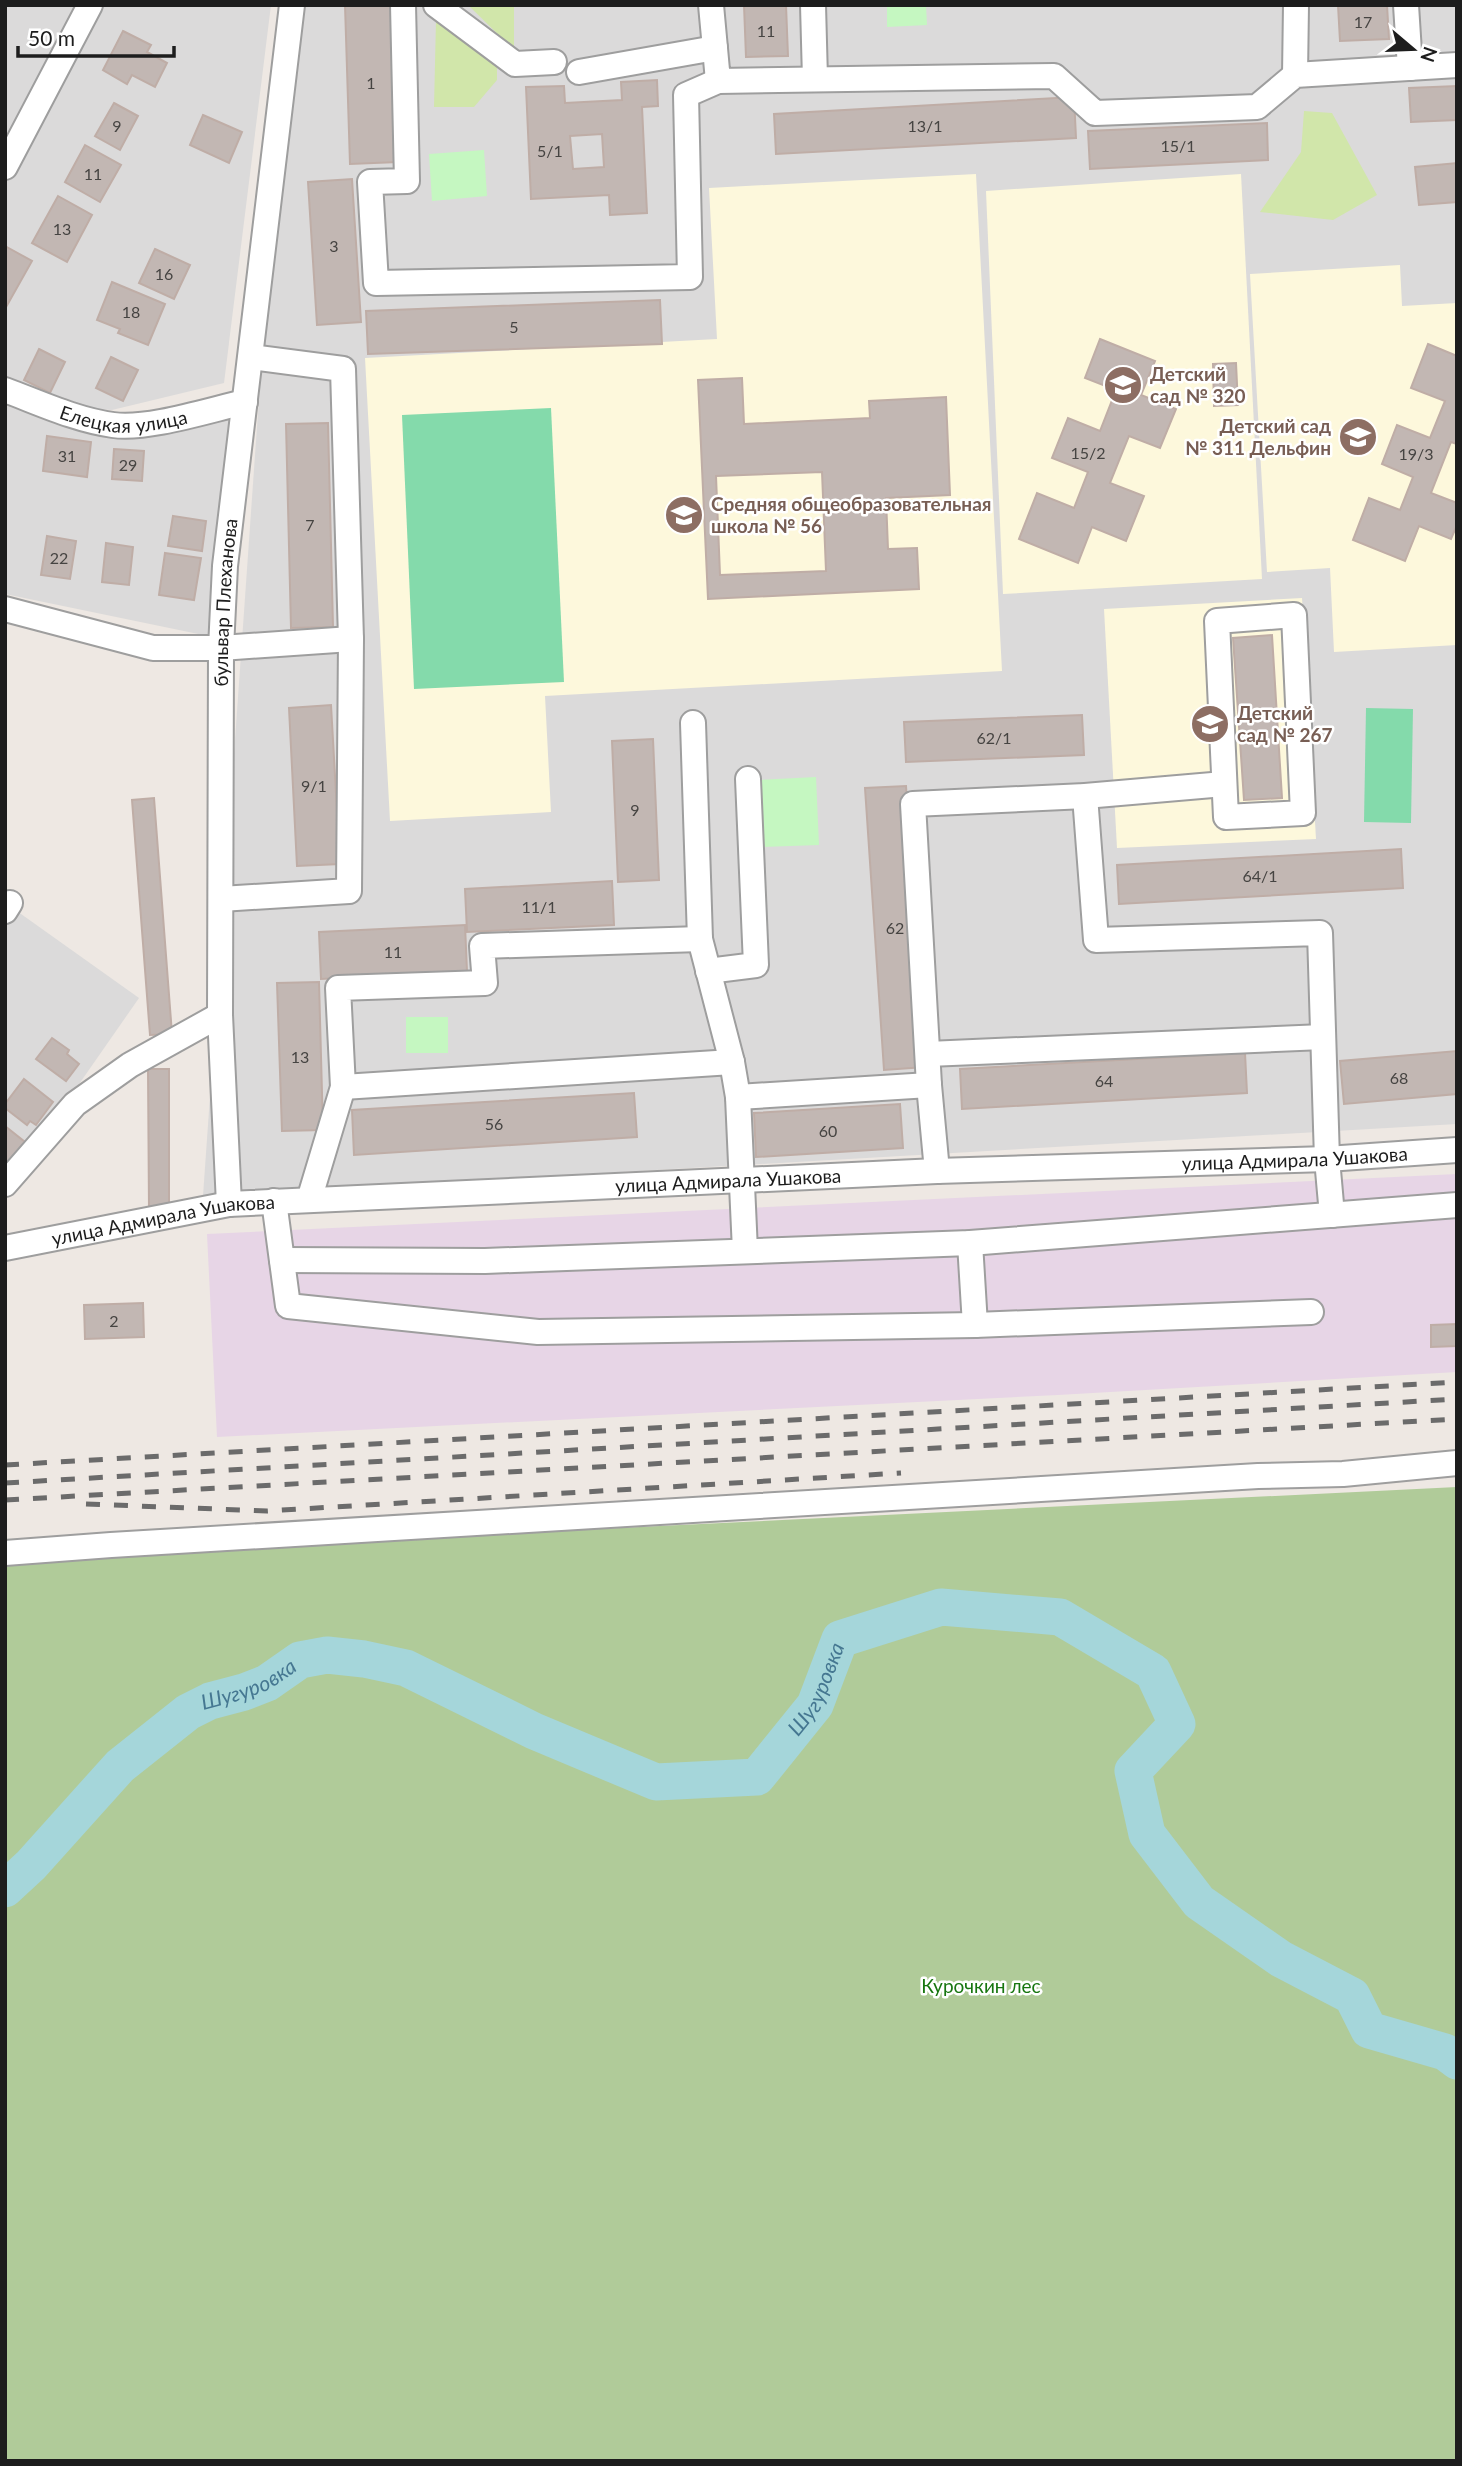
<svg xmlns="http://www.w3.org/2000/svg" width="1462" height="2466" font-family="Lato,sans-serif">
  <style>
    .residential { fill: #dbdada }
    .industrial { fill: #e7d5e6 }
    .education { fill: #fdf8dc }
    .grass { fill: #d1e6aa }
    .forest { fill: #b0cb99 }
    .park { fill: #c5f7c1 }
    .pitch { fill: #84daab }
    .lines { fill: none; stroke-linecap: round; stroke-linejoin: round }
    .river { stroke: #a5d6da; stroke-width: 37 }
    .building { fill: #c2b7b3; stroke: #bfada6; stroke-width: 2; fill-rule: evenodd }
    .minor-casing { stroke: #9e9e9e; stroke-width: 28 }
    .minor { stroke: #fff; stroke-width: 24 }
    .rail { stroke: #6b6b6b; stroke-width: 5; stroke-dasharray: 14 14; stroke-linecap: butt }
    .labels { text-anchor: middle; stroke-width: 5; stroke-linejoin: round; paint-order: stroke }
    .number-label { font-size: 16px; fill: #464442 }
    .education-label { font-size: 19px; font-weight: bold; fill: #785e54; stroke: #fff; text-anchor: start }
    .street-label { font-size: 19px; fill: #1d1d1d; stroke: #fff }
    .park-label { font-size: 19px; fill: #177610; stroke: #fff }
    .water-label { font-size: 21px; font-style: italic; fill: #457791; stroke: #fff }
  </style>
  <rect width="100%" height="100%" fill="#eee8e3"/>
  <g class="residential">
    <polygon points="5,5 86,5 5,160"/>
    <polygon points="100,5 271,5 224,383 112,410 77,408 5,382 5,184"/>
    <polygon points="296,5 1457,5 1457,1124 203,1196 272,213"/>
    <polygon points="5,397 125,439 229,419 208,636 5,594"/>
    <polygon points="14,909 139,998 77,1087 5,1170 5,923"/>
  </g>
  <polygon class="industrial" points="1457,1174 1457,1372 1058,1395 217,1437 207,1234"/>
  <g class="education">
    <polygon points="976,174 1002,671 545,696 551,812 390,821 365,358 717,339 709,188"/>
    <polygon points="1241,174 1262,579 1003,594 986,191"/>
    <polygon points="1400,265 1402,306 1457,303 1457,645 1334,652 1330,568 1267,572 1250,274"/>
    <polygon points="1302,598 1316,839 1117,848 1104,609"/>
  </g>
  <g class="grass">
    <polygon points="468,5 514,5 514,50"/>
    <polygon points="436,20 497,61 497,80 474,107 434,107"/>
    <polygon points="1304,111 1332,113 1377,195 1333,220 1260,212 1301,152"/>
  </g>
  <polygon class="forest" points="1457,1487 1457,2461 5,2461 5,1558"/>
  <g class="park">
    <polygon points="887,5 926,5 927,25 887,27"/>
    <polygon points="484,150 487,196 432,201 429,154"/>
    <polygon points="816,777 819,845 760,847 757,780"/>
    <rect x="406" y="1017" width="42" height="36"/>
  </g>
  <g class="pitch">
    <polygon points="551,408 564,682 414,689 402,415"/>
    <polygon points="1366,708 1413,709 1411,823 1364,822"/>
  </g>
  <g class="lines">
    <path class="river" id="s1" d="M5 1889 31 1865 120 1766 188 1712 210 1701 244 1692 267 1683 300 1660 327 1655 364 1659 406 1668 534 1731 656 1782 757 1777 815 1705 840 1639 941 1607 1060 1617 1153 1672 1177 1724 1133 1771 1147 1834 1199 1902 1281 1959 1352 1996 1369 2030 1445 2052 1457 2061"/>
  </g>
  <g class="building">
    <polygon points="345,5 392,5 398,162 350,164"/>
    <polygon points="744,5 786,5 788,56 746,57"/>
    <polygon points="1338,5 1387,5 1389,39 1340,41"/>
    <polygon points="123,31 151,45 147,52 167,63 155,87 132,75 127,84 103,70"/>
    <path d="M657 80 658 106 642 107 647 213 610 215 609 195 531 199 526 87 564 86 565 103 622 100 621 82ZM602 134 604 167 573 169 570 136Z"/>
    <polygon points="1457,86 1457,120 1411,122 1409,88"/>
    <polygon points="1074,97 1076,138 776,154 774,114"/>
    <polygon points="114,103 138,116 120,150 95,136"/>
    <polygon points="203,115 242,132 229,163 190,145"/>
    <polygon points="1267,123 1268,160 1090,169 1088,131"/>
    <polygon points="85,145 121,165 100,202 65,182"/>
    <polygon points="1457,163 1457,202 1419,205 1415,167"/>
    <polygon points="352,179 361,322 317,325 308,182"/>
    <polygon points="58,196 92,215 67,262 32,243"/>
    <polygon points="5,246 32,261 5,309"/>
    <polygon points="155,249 190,265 174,299 139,283"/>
    <polygon points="112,282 165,304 148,345 118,333 120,329 97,320"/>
    <polygon points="660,300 662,344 368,354 366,311"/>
    <polygon points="1100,339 1155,361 1141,395 1176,409 1160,448 1129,436 1110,483 1144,496 1126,541 1092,527 1078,563 1019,539 1037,493 1074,508 1088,472 1052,458 1068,418 1100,431 1116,390 1085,378"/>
    <polygon points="1428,344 1457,356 1457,444 1451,442 1431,493 1457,503 1457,525 1451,539 1419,526 1405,561 1353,540 1369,498 1400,510 1413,477 1382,464 1397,425 1430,438 1445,401 1411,388"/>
    <polygon points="39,349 65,362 50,393 24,380"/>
    <polygon points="111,357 138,370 123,401 96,388"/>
    <polygon points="1236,363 1238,405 1214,406 1213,364"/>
    <path d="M742 378 744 424 870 418 869 401 946 397 950 495 886 498 888 549 917 548 919 589 708 599 698 380ZM822 472 826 571 720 575 716 476Z"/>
    <polygon points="328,423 333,627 291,628 286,424"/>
    <polygon points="47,436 91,442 87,477 43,471"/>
    <polygon points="114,449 144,451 142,481 112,479"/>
    <polygon points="173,516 206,521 202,551 168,546"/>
    <polygon points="47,536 76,541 70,579 41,575"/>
    <polygon points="106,543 133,547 129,585 102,582"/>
    <polygon points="165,553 201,558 194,600 159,595"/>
    <polygon points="1272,635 1282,798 1244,800 1233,638"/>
    <polygon points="331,705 340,864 297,866 289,708"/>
    <polygon points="1082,715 1084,755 906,762 904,722"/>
    <polygon points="653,739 659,880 618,882 612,741"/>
    <polygon points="906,786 925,1067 884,1070 865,788"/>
    <polygon points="154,798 172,1034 150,1035 132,800"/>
    <polygon points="1401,849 1403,888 1119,904 1117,865"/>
    <polygon points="612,881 614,925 467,932 465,889"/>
    <polygon points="465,925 467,971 321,979 319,932"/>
    <polygon points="319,982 323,1130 282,1131 277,983"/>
    <polygon points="52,1038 69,1050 67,1054 79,1064 66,1081 36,1059"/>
    <polygon points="1457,1051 1457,1094 1344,1104 1340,1061"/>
    <polygon points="1245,1053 1247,1093 962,1109 960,1069"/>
    <polygon points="148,1069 169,1069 169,1208 149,1208"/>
    <polygon points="24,1079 53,1102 36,1125 30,1121 27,1125 5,1108 5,1104"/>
    <polygon points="634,1093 637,1137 354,1155 352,1110"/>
    <polygon points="900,1104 903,1148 756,1157 754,1113"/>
    <polygon points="5,1126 25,1142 8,1163 5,1161"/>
    <polygon points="143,1303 144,1337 85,1339 84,1305"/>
    <polygon points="1457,1324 1457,1346 1431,1347 1431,1325"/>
  </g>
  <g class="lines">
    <defs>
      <g id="minor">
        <polyline points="403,5 407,181 370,182 376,283 690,277 686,95 718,81"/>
        <polyline points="436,5 515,64 554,62"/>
        <polyline points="711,5 718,81 1054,76 1095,113 1257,107 1295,75 1457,65"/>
        <polyline points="813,5 815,79"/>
        <polyline points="1406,5 1410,68"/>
        <polyline points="579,72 715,48"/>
        <polyline points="1295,75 1296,5"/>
        <polyline points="5,167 90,5"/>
        <path id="s2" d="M5 390C40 403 76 420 113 425 148 430 209 410 245 402"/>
        <polyline points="5,609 153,648 221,648 351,639"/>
        <polygon points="1294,615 1303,813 1226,817 1217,621"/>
        <polyline points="693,723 700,939 732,1062 738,1097 745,1251"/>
        <polyline points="1085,796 1096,940 1320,933 1327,1159 1332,1215"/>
        <polyline points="221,899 349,891 351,639 343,369 251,357"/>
        <polyline points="5,911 10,903"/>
        <polyline points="708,971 756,965 748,779"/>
        <polyline points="928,1054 1323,1037"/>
        <polyline points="343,1087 732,1062"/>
        <polyline points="738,1097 929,1085"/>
        <polyline points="937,1171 929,1085 913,804 1085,796 1224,784"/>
        <polyline points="5,1184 75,1104 130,1065 220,1015"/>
        <polyline points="309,1200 343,1087 338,988 485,983 482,946 700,939"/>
        <polyline points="274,1201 288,1306 538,1332 975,1325 1311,1312"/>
        <path id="s3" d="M229 1204 220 1015 221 648 225 566 292 5"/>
        <polyline points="970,1243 975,1325"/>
        <path id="s4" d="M5 1248 229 1204 937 1171 1327 1159 1457 1150"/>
        <polyline points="282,1260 485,1261 970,1243 1457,1205"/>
        <polyline points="5,1553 111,1545 1258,1476 1343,1474 1457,1463"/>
      </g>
    </defs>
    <use href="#minor" class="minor-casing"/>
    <use href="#minor" class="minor"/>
    <g class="rail">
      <polyline points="5,1465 1457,1382"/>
      <polyline points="5,1483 1457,1399"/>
      <polyline points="5,1500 1457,1419"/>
      <polyline points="86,1504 267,1511 901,1473"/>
    </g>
  </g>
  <defs>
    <symbol id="school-disc" viewBox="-11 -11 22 22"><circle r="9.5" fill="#8d6e63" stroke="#fff"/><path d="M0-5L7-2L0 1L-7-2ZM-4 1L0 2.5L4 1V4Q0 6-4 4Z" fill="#fff"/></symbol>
  </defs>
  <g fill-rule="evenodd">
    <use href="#school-disc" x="1101" y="363" width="44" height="44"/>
    <use href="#school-disc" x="1336" y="415" width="44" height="44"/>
    <use href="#school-disc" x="662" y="493" width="44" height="44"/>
    <use href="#school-disc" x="1188" y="702" width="44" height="44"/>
  </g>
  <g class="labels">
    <g class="number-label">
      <text x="1363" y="28">17</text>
      <text x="766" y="37">11</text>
      <text x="371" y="89">1</text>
      <text x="117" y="132">9</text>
      <text x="925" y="132">13/1</text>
      <text x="1178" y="152">15/1</text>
      <text x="550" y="157">5/1</text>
      <text x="93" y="180">11</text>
      <text x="62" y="235">13</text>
      <text x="334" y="252">3</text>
      <text x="164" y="280">16</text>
      <text x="131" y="318">18</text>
      <text x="514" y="333">5</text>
      <text x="1088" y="459">15/2</text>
      <text x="1416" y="460">19/3</text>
      <text x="67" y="462">31</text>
      <text x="128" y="471">29</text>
      <text x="310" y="531">7</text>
      <text x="59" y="564">22</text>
      <text x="994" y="744">62/1</text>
      <text x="314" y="792">9/1</text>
      <text x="635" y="816">9</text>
      <text x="1260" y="882">64/1</text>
      <text x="539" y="913">11/1</text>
      <text x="895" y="934">62</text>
      <text x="393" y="958">11</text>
      <text x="300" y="1063">13</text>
      <text x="1399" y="1084">68</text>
      <text x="1104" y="1087">64</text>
      <text x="494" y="1130">56</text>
      <text x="828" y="1137">60</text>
      <text x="114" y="1327">2</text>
    </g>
    <g class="education-label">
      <text x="1150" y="381">Детский<tspan x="1150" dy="22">сад № 320</tspan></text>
      <text x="1331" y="433" text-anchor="end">Детский сад<tspan x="1331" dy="22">№ 311 Дельфин</tspan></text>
      <text x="711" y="511">Средняя общеобразовательная<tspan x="711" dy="22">школа № 56</tspan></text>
      <text x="1237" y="720">Детский<tspan x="1237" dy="22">сад № 267</tspan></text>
    </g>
    <g class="street-label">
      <text dy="7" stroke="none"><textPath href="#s2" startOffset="124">Елецкая улица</textPath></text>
      <text dy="7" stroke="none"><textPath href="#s3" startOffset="602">бульвар Плеханова</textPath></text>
      <text dy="7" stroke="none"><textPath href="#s4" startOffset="1295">улица Адмирала Ушакова</textPath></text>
      <text dy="7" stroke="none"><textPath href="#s4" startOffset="728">улица Адмирала Ушакова</textPath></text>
      <text dy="7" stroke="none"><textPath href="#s4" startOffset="161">улица Адмирала Ушакова</textPath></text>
    </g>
    <g class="park-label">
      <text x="981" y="1993">Курочкин лес</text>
    </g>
    <g class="water-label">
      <text dy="7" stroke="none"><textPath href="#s1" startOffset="322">Шугуровка</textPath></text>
      <text dy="7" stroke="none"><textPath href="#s1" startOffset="971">Шугуровка</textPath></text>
    </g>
  </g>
  <rect width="1462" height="2466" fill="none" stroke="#1d1d1d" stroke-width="14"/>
  <g transform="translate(1413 49) rotate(109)" stroke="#ffffff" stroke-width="5" paint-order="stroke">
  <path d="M0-5L12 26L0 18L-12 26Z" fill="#1d1d1d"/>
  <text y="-10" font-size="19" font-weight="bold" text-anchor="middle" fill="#1d1d1d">N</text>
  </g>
  <path d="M18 46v10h156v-10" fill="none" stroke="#1d1d1d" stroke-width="3.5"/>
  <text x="28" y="46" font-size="21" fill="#1d1d1d" stroke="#ffffff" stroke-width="5" paint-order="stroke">50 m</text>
</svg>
